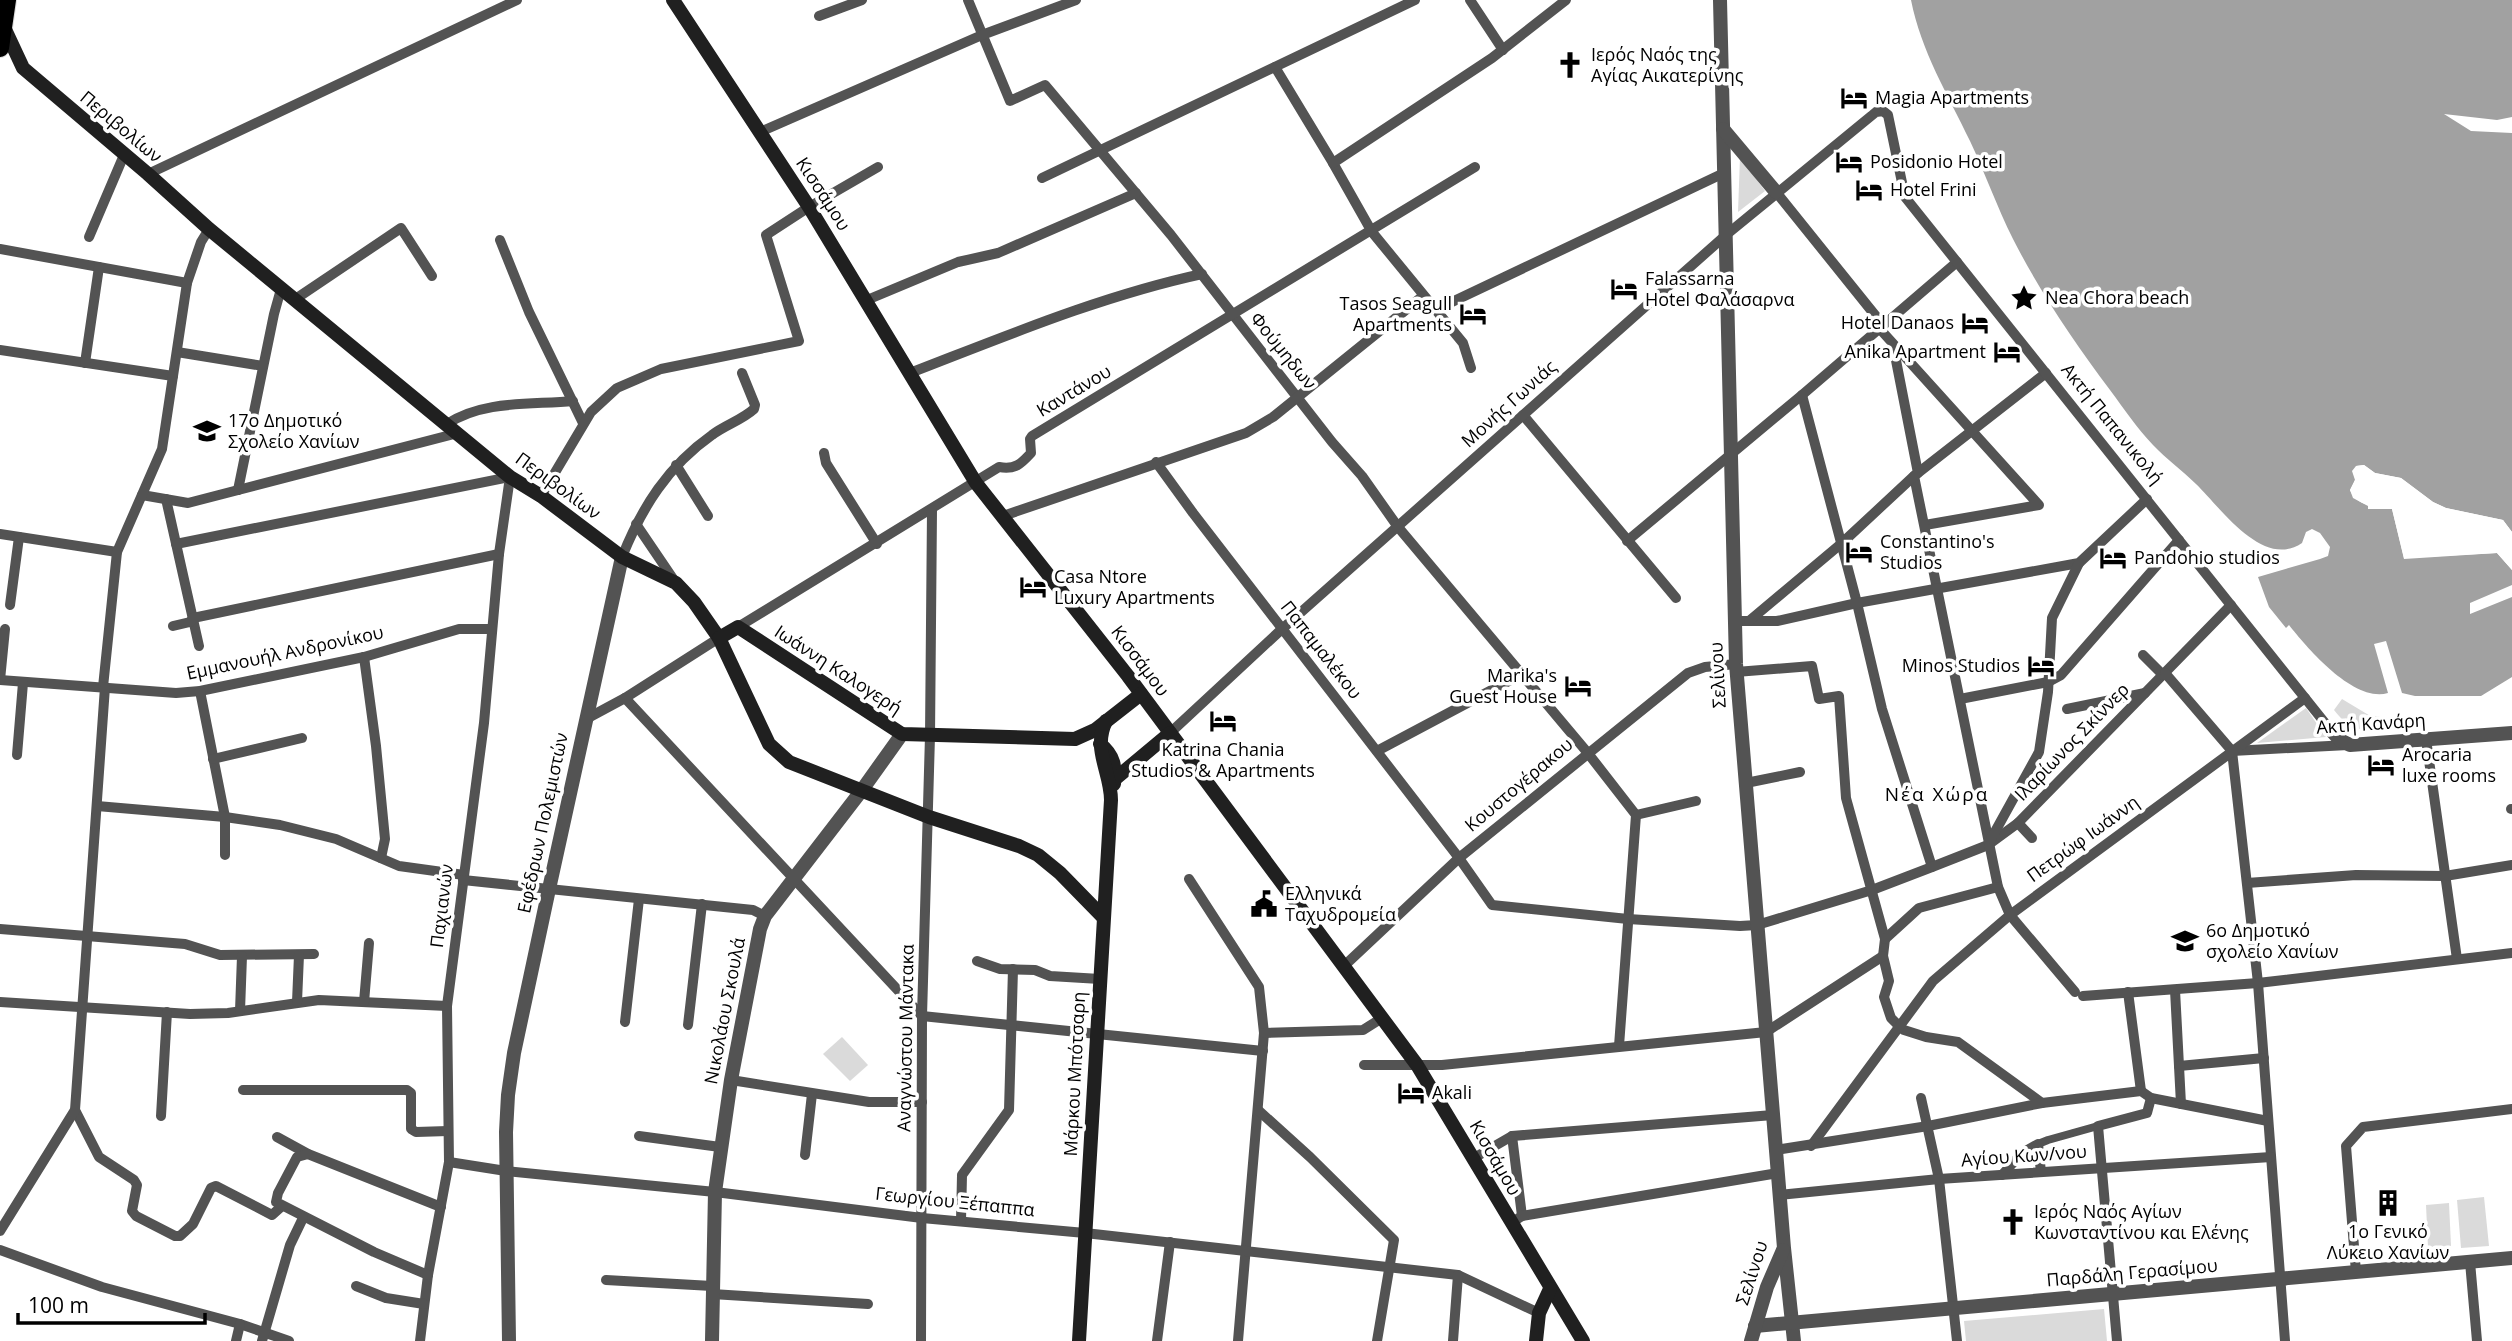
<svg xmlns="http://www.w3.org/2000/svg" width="2512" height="1341" font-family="'Open Sans',sans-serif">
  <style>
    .green { fill: #dadada }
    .water { fill: #a1a1a1 }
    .pier { fill: #fff }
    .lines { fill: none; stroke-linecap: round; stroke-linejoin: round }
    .primary-casing { stroke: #dbdbdb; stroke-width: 20 }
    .pedestrian { stroke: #535353; stroke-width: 8 }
    .minor { stroke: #535353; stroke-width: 10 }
    .tertiary { stroke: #535353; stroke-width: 14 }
    .secondary { stroke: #202020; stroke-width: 14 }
    .primary { stroke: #000; stroke-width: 18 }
    .labels { text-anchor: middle; stroke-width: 7; stroke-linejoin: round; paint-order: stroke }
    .poi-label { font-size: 18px; fill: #000; stroke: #fff; text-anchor: start }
    .street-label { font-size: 18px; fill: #000; stroke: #fff }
    .neighbourhood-label { font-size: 19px; letter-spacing: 2px; fill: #000; stroke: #fff }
  </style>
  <rect width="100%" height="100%" fill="#fff"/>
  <g class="green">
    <polygon points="1740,157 1765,191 1738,212"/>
    <path d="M2342 699 2367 714 2380 717 2381 729C2357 731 2349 729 2334 710Z"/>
    <polygon points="2306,708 2326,737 2257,743"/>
    <polygon points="842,1037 868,1065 850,1081 823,1054"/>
    <polygon points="2484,1197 2489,1246 2461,1248 2457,1200"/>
    <polygon points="2449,1203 2451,1246 2428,1247 2426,1205"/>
    <polygon points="2104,1309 2107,1341 1966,1341 1964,1321"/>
  </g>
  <path class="water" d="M1911 0H2512V117L2497 120 2444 114 2471 131 2512 133V532L2503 520 2446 508 2433 502 2401 478 2375 473 2364 465 2356 466 2355 480 2350 490C2357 507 2375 506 2392 509L2404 558 2497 553 2512 570V585L2470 603V614L2512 597V677L2481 696H2415L2402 693 2386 641 2374 644 2388 693C2354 703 2308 649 2289 625L2286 628 2269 607 2258 577 2320 559 2328 556 2330 547 2320 533 2312 529 2306 532 2302 543C2263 570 2220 507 2196 484 2182 470 2166 459 2153 445 2137 428 2124 409 2110 390 2074 342 2040 292 2013 239 1997 207 1985 173 1970 141 1948 95 1921 51 1911 0Z"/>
  <polygon class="pier" points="2364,465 2375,473 2401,478 2433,502 2446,508 2503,520 2512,532 2512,536 2501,523 2445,512 2431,505 2400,481 2374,476 2363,469 2358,469 2358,480 2353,490 2356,495 2372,505 2394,507 2407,555 2498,550 2512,565 2512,570 2497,553 2404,559 2392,509 2368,509 2368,506 2353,498 2350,490 2355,480 2352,471 2356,466"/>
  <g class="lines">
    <defs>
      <polyline id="primary" points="0,48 7,0"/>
    </defs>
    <use href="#primary" class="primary-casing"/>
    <polyline class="pedestrian" points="2033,1154 2038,1144 2048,1140 2098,1126"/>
    <g class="minor">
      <polyline points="968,0 1010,101 1045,85 1171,235 1332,442 1362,476 1398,527 1587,752 1636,815 1619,1046"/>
      <polyline points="1470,0 1503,50"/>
      <polyline points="819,16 862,0"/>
      <polyline points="1275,67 1333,163 1372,232 1463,343 1471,368"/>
      <polyline points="760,132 982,35 1076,0"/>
      <polyline points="1333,163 1492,58 1566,0"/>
      <polyline points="148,174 517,0"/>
      <polyline points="1042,178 1415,0"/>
      <polyline points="1776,192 1883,325"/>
      <polyline points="89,237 124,155"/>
      <polyline points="500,240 529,312 583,423"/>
      <polyline points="0,249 187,283"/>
      <polyline points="294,300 401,228 432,276"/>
      <polyline points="867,300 958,262 998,253 1136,193"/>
      <polyline points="1435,310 1724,173"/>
      <polyline points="1879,328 2039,505 1925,525"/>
      <polyline points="1893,345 1918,473"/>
      <polyline points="0,350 173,376"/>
      <polyline points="177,352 263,366"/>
      <polyline points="85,363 99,267"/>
      <path d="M910 373C1006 336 1101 296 1202 274"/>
      <polyline points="1802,395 1857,603 1882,709 1932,867"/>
      <polyline points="1523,415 1676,598"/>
      <path d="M447 424C483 400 531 405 573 401"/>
      <polyline points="824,453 826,463 877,544"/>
      <polyline points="1156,462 1193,513 1459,858 1492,905 1628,919 1740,926 1757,925 1872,890 1932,867 1988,845 2018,823 2231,605"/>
      <polyline points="676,465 708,516"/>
      <polyline points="1914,476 1998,887 2010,915 2075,992"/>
      <polyline points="238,490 274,314 281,289"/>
      <polyline points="142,495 188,503 458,433"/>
      <polyline points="541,496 591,412 617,388 661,369 799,341 766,235 809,207 878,167"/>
      <polyline points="166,499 199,646"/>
      <polyline points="1003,516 1246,433 1273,417 1423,296"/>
      <polyline points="636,524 676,583"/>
      <polyline points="0,534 117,552"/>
      <polyline points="1627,541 1802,395 1957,262"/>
      <polyline points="176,544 510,477 499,554 484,723 447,1006 449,1162 428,1275 420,1341"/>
      <path d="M622 557C642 507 668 466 712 435 725 425 742 420 754 409L755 405 742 373"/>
      <polyline points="10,605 19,537"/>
      <polyline points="1735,621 1777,621 1857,603 2079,563 2147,499"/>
      <polyline points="1749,621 1842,543 1914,476 2046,373"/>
      <polyline points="173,626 190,622 193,618 499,554"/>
      <path d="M738 627 999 467C1015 470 1021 464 1031 453L1030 439 1032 436 1475 167"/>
      <polyline points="2143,655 2163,675"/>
      <polyline points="364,657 376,746 385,839 381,858"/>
      <polyline points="1736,672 1812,666 1819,699 1839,696 1846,798 1885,939 1883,956 1889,981 1884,997 1891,1018 1899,1026 1904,1030 1926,1037 1958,1042 2042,1103"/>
      <polyline points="2165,673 2232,751"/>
      <polyline points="0,680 176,693 200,691 364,657 459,629 492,629"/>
      <polyline points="0,680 5,629"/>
      <polyline points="103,687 117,552 162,449 187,283 201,242 209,229"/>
      <polyline points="200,691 225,817 225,855"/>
      <polyline points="625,698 922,1016"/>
      <polyline points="1960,699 2048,682 2061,675 2179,540"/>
      <polyline points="2067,709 2145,693"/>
      <polyline points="586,719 625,698 719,638"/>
      <polyline points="1170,733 1282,629 1726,235 1876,112 1883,111 1888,115 1905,197 2329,728"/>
      <polyline points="2426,739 2457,959"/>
      <polyline points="1377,751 1520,675"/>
      <polyline points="2232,751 2258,983 2285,1341"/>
      <polyline points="2232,751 2348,745"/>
      <polyline points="17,755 23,683"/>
      <polyline points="213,759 302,738"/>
      <polyline points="1746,783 1800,772"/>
      <polyline points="97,806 225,817 280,825 336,839 399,866 464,875"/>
      <polyline points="2511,809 2512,809"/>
      <polyline points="1636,815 1696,801"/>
      <polyline points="2018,823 2032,838"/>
      <polyline points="1991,839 2039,752 2048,692 2052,618 2079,563"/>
      <polyline points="1189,879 1259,987 1264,1033 1238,1341"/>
      <polyline points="463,880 753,910 765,916"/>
      <polyline points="2247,883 2356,875 2445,876 2512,865"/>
      <polyline points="0,929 185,944 220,955 314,954"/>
      <polyline points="1885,939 1919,908 1998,887"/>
      <polyline points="977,961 1000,969 1035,970 1050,976 1100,979"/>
      <polyline points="1344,966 1459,858 1688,673 1705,667 1736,664"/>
      <polyline points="2175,990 2181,1104"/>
      <polyline points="2128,992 2141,1091"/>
      <polyline points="2083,996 2258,983 2512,953"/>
      <polyline points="0,1002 190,1014 228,1013 319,1000 447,1006"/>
      <polyline points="297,1002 299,955"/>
      <polyline points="364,1002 369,943"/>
      <polyline points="240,1011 242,956"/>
      <polyline points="922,1016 1263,1051"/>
      <polyline points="625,1022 639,899"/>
      <polyline points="688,1025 702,904"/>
      <polyline points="1264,1033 1363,1030 1382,1018"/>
      <polyline points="1364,1065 1442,1065 1766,1032 1883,956"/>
      <polyline points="2179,1066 2264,1058"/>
      <polyline points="731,1080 869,1102 922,1102"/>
      <polyline points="243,1090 407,1090 411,1093 411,1129 416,1132 448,1131"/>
      <polyline points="1921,1098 1939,1179 1957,1341"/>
      <polyline points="75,1110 99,1157 134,1180 137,1185 132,1211 136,1216 175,1236 180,1236 193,1224 211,1188 216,1186 272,1215 282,1206"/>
      <polyline points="1258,1110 1310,1157 1394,1240 1377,1341"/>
      <polyline points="161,1116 167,1012"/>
      <polyline points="639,1136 720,1147"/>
      <polyline points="1512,1136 1522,1216"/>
      <polyline points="277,1137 308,1154 441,1207"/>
      <polyline points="1811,1146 1933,981 2010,915 2305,698"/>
      <polyline points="1776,1150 1928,1126 2042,1103 2141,1091 2151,1098 2268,1121"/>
      <polyline points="308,1154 297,1157 278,1193 276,1202 374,1252 428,1275"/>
      <polyline points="805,1155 812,1094"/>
      <polyline points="1474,1158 1512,1136 1773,1115"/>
      <polyline points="449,1162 506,1171 715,1192 922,1218 1085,1233 1458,1275 1539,1313"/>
      <polyline points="2002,1175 2022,1153 2038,1144 2041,1172"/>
      <polyline points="1779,1195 1939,1179 2271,1157"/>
      <polyline points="961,1221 962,1175 1009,1110 1013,969"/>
      <polyline points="1511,1223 1522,1216 1778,1173"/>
      <polyline points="0,1231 75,1110 105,687"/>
      <polyline points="0,1250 102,1287 240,1324 289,1341"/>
      <polyline points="2470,1262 2477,1341"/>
      <polyline points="2356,1272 2346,1146 2363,1127 2512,1109"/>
      <polyline points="606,1280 712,1286"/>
      <polyline points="356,1286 386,1298 424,1304"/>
      <polyline points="712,1294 868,1304"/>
      <polyline points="236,1341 240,1324"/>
      <polyline points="262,1341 290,1245 303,1218"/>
      <polyline points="921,1341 922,1016 930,736 932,510"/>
      <polyline points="1157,1341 1170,1242"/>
      <polyline points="1453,1341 1458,1275"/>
      <polyline points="2117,1341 2098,1126 2147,1113 2151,1098"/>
    </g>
    <g class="tertiary">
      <polyline points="1720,0 1736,664 1784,1248 1794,1341"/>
      <polyline points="1723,129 1776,192"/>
      <polyline points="2329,728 2340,740 2350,745 2512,733"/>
      <polyline points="1755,1326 2512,1258"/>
      <polyline points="509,1341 506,1132 508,1095 514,1053 549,889 622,557"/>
      <polyline points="712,1341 715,1192 731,1080 760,929 765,916 862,790 902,734"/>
      <polyline points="1751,1341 1767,1287 1783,1250"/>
    </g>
    <g class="secondary">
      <polyline points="673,0 809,207 976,483 1128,676 1417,1065 1583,1341"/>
      <polyline points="2,23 23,68 148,174 209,229 510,477 541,496 622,557 676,583 694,602 719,638 769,744 789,762 929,817 1019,846 1038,855 1060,873 1103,917"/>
      <polyline points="719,638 738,627 902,734 1075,739 1095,730 1141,694"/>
      <path d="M1100 744C1114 755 1116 767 1114 784"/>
      <polyline points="1115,779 1170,733"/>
      <path d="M1079 1341 1111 800C1111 772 1092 749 1106 721"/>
      <polyline points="1536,1341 1539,1313 1550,1289"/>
    </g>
    <use href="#primary" class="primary"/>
  </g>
  <defs>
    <symbol id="church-bare" viewBox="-9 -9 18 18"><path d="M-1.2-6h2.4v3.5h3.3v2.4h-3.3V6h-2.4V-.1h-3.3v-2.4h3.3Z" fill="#000" stroke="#fff" stroke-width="2.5" paint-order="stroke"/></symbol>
    <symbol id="hotel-bare" viewBox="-9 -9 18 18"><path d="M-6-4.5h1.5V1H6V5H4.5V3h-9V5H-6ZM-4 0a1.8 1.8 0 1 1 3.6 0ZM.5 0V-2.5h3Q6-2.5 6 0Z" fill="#000" stroke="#fff" stroke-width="2.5" paint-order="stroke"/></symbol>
    <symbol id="sight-bare" viewBox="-9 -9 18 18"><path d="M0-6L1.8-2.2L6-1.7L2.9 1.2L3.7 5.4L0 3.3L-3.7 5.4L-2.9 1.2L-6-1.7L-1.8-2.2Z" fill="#000" stroke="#fff" stroke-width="2.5" paint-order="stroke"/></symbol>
    <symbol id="school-bare" viewBox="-9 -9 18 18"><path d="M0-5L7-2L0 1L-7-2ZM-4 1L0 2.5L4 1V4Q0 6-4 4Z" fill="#000" stroke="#fff" stroke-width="2.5" paint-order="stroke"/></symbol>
    <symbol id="civic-bare" viewBox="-9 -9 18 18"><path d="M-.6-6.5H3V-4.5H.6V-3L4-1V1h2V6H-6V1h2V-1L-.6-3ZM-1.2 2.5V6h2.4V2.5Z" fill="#000" stroke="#fff" stroke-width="2.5" paint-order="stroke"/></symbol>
    <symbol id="building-bare" viewBox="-9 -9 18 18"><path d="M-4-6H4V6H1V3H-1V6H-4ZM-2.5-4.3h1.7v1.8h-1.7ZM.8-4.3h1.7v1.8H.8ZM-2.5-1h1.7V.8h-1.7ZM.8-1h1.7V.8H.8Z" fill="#000" stroke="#fff" stroke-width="2.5" paint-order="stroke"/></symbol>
  </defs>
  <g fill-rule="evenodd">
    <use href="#church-bare" x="1551" y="46" width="38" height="38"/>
    <use href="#hotel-bare" x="1835" y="79" width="38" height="38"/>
    <use href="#hotel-bare" x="1830" y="143" width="38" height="38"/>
    <use href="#hotel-bare" x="1850" y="171" width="38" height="38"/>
    <use href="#hotel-bare" x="1605" y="270" width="38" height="38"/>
    <use href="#sight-bare" x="2005" y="279" width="38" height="38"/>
    <use href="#hotel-bare" x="1454" y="295" width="38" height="38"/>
    <use href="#hotel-bare" x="1956" y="304" width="38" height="38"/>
    <use href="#hotel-bare" x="1988" y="333" width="38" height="38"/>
    <use href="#school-bare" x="188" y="412" width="38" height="38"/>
    <use href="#hotel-bare" x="1840" y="533" width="38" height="38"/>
    <use href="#hotel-bare" x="2094" y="539" width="38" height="38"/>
    <use href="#hotel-bare" x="1014" y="568" width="38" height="38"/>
    <use href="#hotel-bare" x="2022" y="647" width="38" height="38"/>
    <use href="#hotel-bare" x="1559" y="667" width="38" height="38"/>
    <use href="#hotel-bare" x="1204" y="702" width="38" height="38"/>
    <use href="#hotel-bare" x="2362" y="746" width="38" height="38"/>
    <use href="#civic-bare" x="1245" y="885" width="38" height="38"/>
    <use href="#school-bare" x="2166" y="922" width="38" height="38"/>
    <use href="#hotel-bare" x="1392" y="1074" width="38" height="38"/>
    <use href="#building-bare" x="2369" y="1184" width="38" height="38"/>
    <use href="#church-bare" x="1994" y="1203" width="38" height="38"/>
  </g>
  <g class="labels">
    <g class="poi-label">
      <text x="1591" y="61">Ιερός Ναός της<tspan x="1591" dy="21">Αγίας Αικατερίνης</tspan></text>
      <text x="1875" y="104">Magia Apartments</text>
      <text x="1870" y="168">Posidonio Hotel</text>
      <text x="1890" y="196">Hotel Frini</text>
      <text x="1645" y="285">Falassarna<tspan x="1645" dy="21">Hotel Φαλάσαρνα</tspan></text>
      <text x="2045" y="304">Nea Chora beach</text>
      <text x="1452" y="310" text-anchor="end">Tasos Seagull<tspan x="1452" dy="21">Apartments</tspan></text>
      <text x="1954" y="329" text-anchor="end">Hotel Danaos</text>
      <text x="1986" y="358" text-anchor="end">Anika Apartment</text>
      <text x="228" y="427">17ο Δημοτικό<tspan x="228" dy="21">Σχολείο Χανίων</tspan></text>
      <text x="1880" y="548">Constantino's<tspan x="1880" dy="21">Studios</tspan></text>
      <text x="2134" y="564">Pandohio studios</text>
      <text x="1054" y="583">Casa Ntore<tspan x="1054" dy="21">Luxury Apartments</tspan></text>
      <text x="2020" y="672" text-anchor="end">Minos Studios</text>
      <text x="1557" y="682" text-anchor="end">Marika's<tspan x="1557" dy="21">Guest House</tspan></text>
      <text x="1223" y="756" text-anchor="middle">Katrina Chania<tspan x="1223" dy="21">Studios &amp; Apartments</tspan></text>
      <text x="2402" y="761">Arocaria<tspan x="2402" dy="21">luxe rooms</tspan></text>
      <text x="1285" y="900">Ελληνικά<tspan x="1285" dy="21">Ταχυδρομεία</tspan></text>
      <text x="2206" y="937">6ο Δημοτικό<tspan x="2206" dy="21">σχολείο Χανίων</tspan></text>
      <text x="1432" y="1099">Akali</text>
      <text x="2034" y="1218">Ιερός Ναός Αγίων<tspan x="2034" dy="21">Κωνσταντίνου και Ελένης</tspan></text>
      <text x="2388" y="1238" text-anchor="middle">1ο Γενικό<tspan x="2388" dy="21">Λύκειο Χανίων</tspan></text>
    </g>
    <g class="street-label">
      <text transform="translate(121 127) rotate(40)" y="6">Περιβολίων</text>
      <text transform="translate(823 194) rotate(57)" y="6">Κισσάμου</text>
      <text transform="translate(1283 351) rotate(51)" y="6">Φούμηδων</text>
      <text transform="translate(1074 391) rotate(-31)" y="6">Καντάνου</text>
      <text transform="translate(1509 404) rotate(-42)" y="6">Μονής Γωνιάς</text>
      <text transform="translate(2112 424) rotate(51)" y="6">Ακτή Παπανικολή</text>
      <text transform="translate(558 486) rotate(36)" y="6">Περιβολίων</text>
      <text transform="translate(1321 650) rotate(52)" y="6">Παπαμαλέκου</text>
      <text transform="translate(285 653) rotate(-12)" y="6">Εμμανουήλ Ανδρονίκου</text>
      <text transform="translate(1140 661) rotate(53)" y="6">Κισσάμου</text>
      <text transform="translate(838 670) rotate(33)" y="6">Ιωάννη Καλογερή</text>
      <text transform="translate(1718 675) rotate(-93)" y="6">Σελίνου</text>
      <text transform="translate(2371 724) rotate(-4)" y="6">Ακτή Κανάρη</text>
      <text transform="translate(2072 742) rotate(-46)" y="6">Ιλαρίωνος Σκίννερ</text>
      <text transform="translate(1519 785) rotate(-40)" y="6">Κουστογέρακου</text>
      <text transform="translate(543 823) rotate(-78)" y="6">Εφέδρων Πολεμιστών</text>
      <text transform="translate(2083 839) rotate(-36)" y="6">Πετρώφ Ιωάννη</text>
      <text transform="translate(442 906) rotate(-83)" y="6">Παχιανών</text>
      <text transform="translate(725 1011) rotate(-79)" y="6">Νικολάου Σκουλά</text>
      <text transform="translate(906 1038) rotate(-89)" y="6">Αναγνώστου Μάντακα</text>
      <text transform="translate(1075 1074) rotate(-87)" y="6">Μάρκου Μπότσαρη</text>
      <text transform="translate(2024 1156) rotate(-4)" y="6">Αγίου Κων/νου</text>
      <text transform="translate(1495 1158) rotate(60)" y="6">Κισσάμου</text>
      <text transform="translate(955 1202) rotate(6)" y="6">Γεωργίου Ξέπαππα</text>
      <text transform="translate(1752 1273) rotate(-72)" y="6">Σελίνου</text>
      <text transform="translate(2132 1273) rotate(-5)" y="6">Παρδάλη Γερασίμου</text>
    </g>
    <g class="neighbourhood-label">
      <text x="1937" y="801">Νέα Χώρα</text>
    </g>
  </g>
  <path d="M18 1313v10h187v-10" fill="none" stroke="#000000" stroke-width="3.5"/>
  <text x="28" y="1313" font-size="21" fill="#000000" stroke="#ffffff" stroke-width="5" paint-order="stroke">100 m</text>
</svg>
